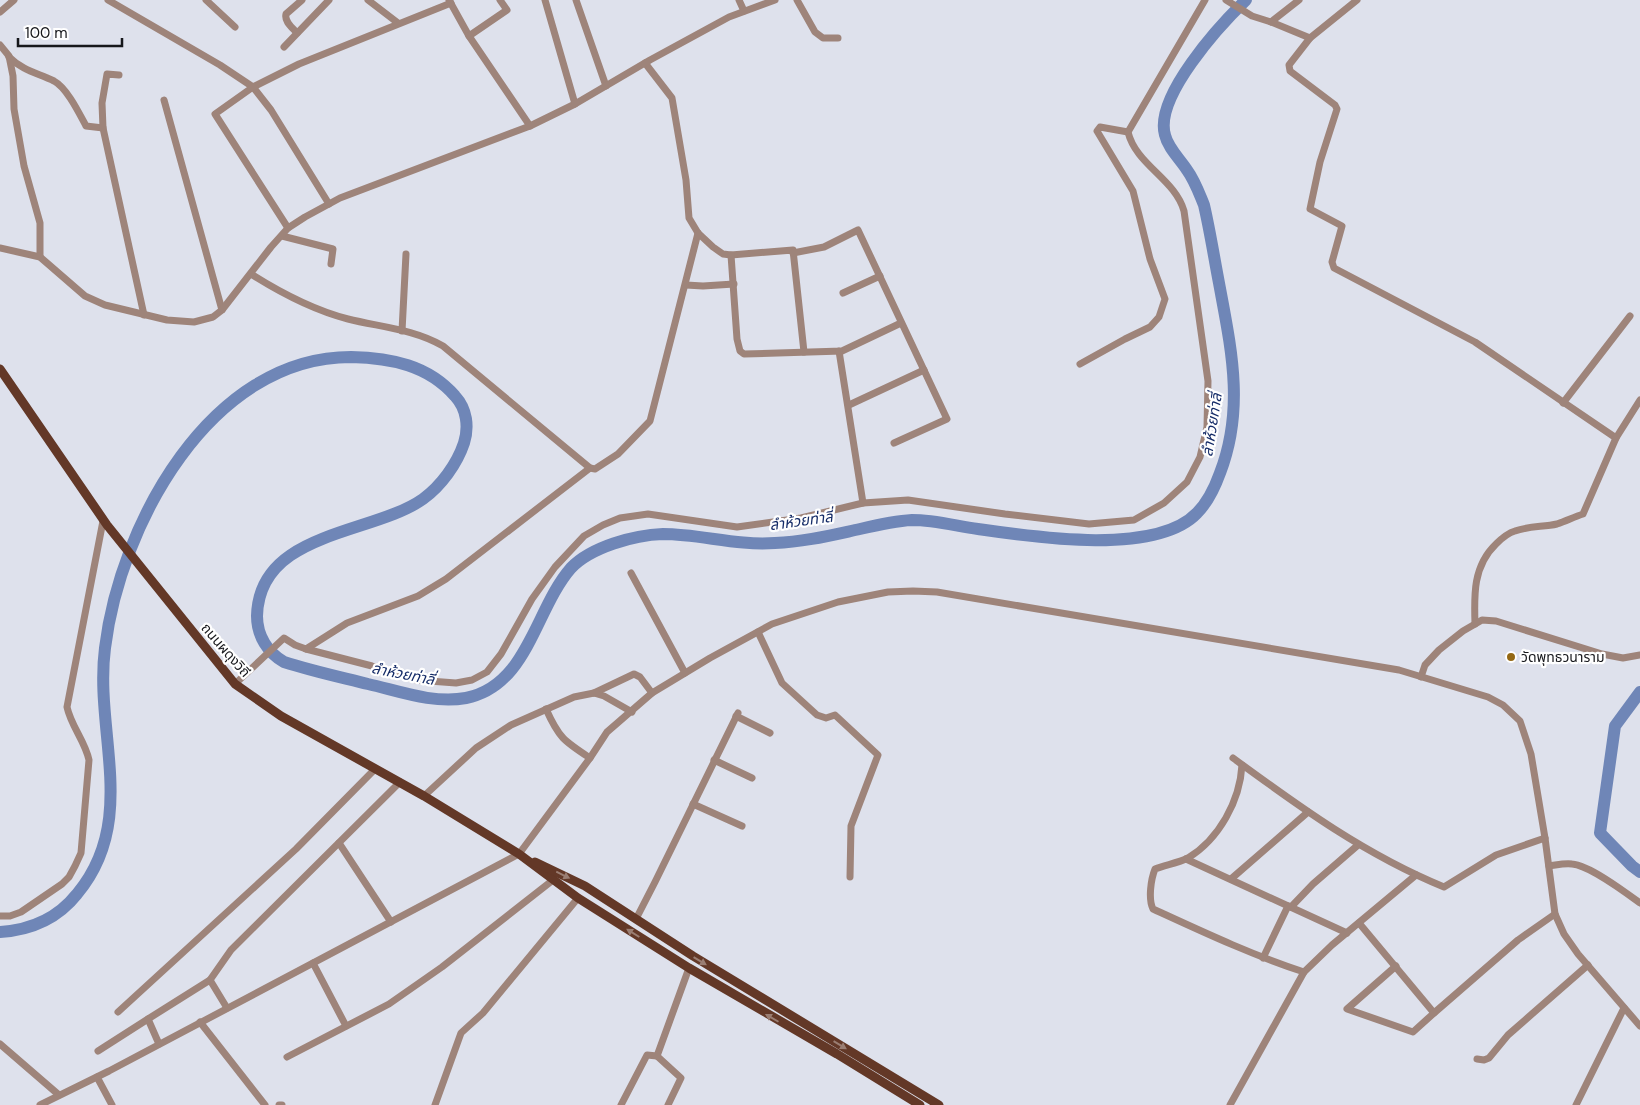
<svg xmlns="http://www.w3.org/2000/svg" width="1640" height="1105" font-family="'DM Sans','Noto Sans Thai',sans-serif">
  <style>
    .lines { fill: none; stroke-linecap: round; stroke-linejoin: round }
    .river { stroke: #6f86b7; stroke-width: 12 }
    .minor { stroke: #9e847a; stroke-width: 7 }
    .major { stroke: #633827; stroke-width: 9 }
    .oneway { fill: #9a7e73 }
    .poi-dot { fill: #946814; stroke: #fff; stroke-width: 2 }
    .labels { text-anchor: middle; stroke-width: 4.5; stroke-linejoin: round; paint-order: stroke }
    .street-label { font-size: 14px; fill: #16171b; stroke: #fff }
    .poi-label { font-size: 14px; fill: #16171b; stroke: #fff; text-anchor: start }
    .water-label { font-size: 15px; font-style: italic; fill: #142b67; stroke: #fff }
  </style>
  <rect width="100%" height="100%" fill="#dee1ec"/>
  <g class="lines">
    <g class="river">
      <polyline points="1640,692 1615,726 1600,833 1632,866 1640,872"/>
      <path d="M0 932C31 930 58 918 77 894 139 820 94 732 105 648 120 525 210 357 351 357 391 358 428 365 455 396 467 409 469 427 464 443 457 464 441 486 423 499 372 535 259 531 257 616 257 636 268 653 284 662 312 671 340 677 368 684 399 691 433 704 466 698 528 686 535 609 571 568 591 547 634 535 663 534 700 534 737 546 775 543 804 542 832 535 860 529 877 525 895 521 912 520 935 520 956 526 978 529 1033 537 1156 556 1197 513 1208 502 1215 487 1220 473 1245 408 1231 348 1219 283 1214 257 1210 231 1204 205 1199 193 1195 181 1187 170 1180 159 1168 148 1165 135 1154 97 1220 25 1246 0"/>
    </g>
    <g class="minor">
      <polyline points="108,0 220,65 253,87 271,110 329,204"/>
      <polyline points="206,0 235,27"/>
      <polyline points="368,0 398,23"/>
      <polyline points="449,0 469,36 530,126"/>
      <polyline points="545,0 575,104"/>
      <polyline points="576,0 606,86"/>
      <polyline points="739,0 744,11"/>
      <polyline points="797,0 815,32 823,38 838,38"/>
      <polyline points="1226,0 1252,16 1271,22 1299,0"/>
      <polyline points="1357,0 1310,38 1289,65 1290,71 1335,105 1337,109 1320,162 1310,209 1342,226 1332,262 1334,268 1475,342 1616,438"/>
      <polyline points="0,12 14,0"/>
      <polyline points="1271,22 1310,38"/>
      <path d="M297 33C293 28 284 22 286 14L302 0"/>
      <polyline points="469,36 507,10 500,0"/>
      <polyline points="0,45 9,56 13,76 14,109 24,166 40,223 40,257"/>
      <polyline points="284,47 329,0"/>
      <path d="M9 57C23 71 38 73 54 81 67 88 79 113 86 126L103 128"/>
      <polyline points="645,63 672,98 686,180 689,218 698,233 713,247 723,254 731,255 793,250 804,352"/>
      <polyline points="119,75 107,74 102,103 103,128 144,315"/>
      <polyline points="164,100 222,310"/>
      <polyline points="288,228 215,114 253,87 299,64 451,3"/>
      <polyline points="282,236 333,249 331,264"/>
      <polyline points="0,248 40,257 85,296 105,305 167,320 194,322 213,317 222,310 271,247 288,228 305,217 340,198 530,126 575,104 650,60 729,17 775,0"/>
      <polyline points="793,253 824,247 858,230 947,419 894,443"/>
      <polyline points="731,255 737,339 740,351 744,354 842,351 901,323"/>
      <polyline points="686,285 703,286 734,284"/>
      <polyline points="843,293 880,276"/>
      <polyline points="402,331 406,254"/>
      <polyline points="839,351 863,503"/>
      <polyline points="1080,364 1125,339 1150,327 1159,317 1165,299 1150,259 1133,191 1097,131 1100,127 1128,132 1205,0"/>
      <polyline points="1563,403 1630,316"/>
      <polyline points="849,405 924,370"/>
      <polyline points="590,468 595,469 618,454 650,421 698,233"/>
      <polyline points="631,573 685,673"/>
      <path d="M1475 624C1474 595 1473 566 1496 544 1501 539 1508 533 1515 531 1528 526 1544 527 1557 524 1566 521 1574 517 1583 514L1616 438 1640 400"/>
      <polyline points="758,632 782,683 817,715 826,718 835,715 878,755 851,826 850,877"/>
      <path d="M306 649 372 666 416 680 456 683 472 680 487 672 501 654 532 599 555 567 584 536 603 525 620 518 648 514 737 527 801 518 863 503 908 500 1005 514 1089 524 1134 520 1164 503 1187 482 1200 457 1207 427 1208 381 1184 211C1175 179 1136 165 1128 132"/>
      <polyline points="1421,677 1425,665 1439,650 1463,631 1482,620 1496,621 1602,654 1623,658 1640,655"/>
      <path d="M235 684 284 638 295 645 306 649 347 623 418 596 446 579 590 468 443 346C414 329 380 327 348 319 313 310 281 293 251 274"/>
      <polyline points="594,693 634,674 640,677 652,693"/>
      <path d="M546 709C559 738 564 741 590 758"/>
      <polyline points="736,716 770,733"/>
      <path d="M1233 758C1301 808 1366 855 1444 887L1496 855 1545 838"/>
      <polyline points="714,760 752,778"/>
      <path d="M1242 765C1240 801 1219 839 1188 858 1178 863 1165 865 1155 869 1151 879 1148 899 1153 909 1203 932 1252 955 1304 972"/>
      <polyline points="424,796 476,748 511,725 574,697 594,693 604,696 632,712"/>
      <polyline points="693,804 742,826"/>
      <polyline points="339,843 391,922"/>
      <polyline points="1186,859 1347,933"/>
      <path d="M1549 866C1557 865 1564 863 1572 864 1589 865 1625 892 1640 903"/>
      <polyline points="1231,879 1308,812"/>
      <polyline points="1291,907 1313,884 1358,845"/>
      <path d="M0 916H10L21 912 62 884 69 877 75 866 81 853 89 760C85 741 71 726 67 707L103 521"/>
      <polyline points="636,919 655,882 738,713"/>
      <polyline points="1359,923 1434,1013 1518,940 1555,914"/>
      <polyline points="1263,958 1288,906"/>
      <polyline points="313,963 346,1026"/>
      <polyline points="1396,966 1347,1009 1413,1032 1434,1013"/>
      <polyline points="210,980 227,1008"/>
      <polyline points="118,1012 296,849 375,769"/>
      <polyline points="148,1019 210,980 231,950 400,782"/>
      <polyline points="200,1022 265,1105"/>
      <polyline points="0,1044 59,1095"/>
      <polyline points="98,1051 148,1019 159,1044"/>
      <polyline points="657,1056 681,1078 668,1105"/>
      <polyline points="287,1057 389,1004 442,967 553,880"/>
      <polyline points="1477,1059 1484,1060 1489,1058 1508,1035 1588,965"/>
      <polyline points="97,1077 112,1105"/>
      <polyline points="40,1105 109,1071 519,854 590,758 607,732 652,693 710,658 772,624 838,602 888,592 913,591 937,592 1399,670 1488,697 1503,705 1520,721 1531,754 1545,838 1555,914 1564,934 1578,954 1640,1026"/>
      <polyline points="279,1105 282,1105"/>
      <polyline points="435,1105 461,1033 483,1013 578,898"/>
      <polyline points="621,1105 647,1055 657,1056 689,968"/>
      <polyline points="1230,1105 1304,972 1332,945 1416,875"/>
      <polyline points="1576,1105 1624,1008"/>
    </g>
    <g class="major">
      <polyline points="0,369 107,525 235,684 281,716 424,796 519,854 578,898 689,968 837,1054 920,1105"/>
      <polyline points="535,862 585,886 693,956 939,1105"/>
    </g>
  </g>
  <defs><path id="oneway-solid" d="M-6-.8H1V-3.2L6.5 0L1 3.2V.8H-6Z" transform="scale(1.25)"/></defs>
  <g class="oneway">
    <use href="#oneway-solid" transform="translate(563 875) rotate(26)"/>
    <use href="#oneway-solid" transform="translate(633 933) rotate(-148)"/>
    <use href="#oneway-solid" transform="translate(700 961) rotate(31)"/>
    <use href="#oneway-solid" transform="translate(772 1018) rotate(-150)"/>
    <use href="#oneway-solid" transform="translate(840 1045) rotate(31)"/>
  </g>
  <circle class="poi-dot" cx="1511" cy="657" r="5"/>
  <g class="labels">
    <g class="street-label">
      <text transform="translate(226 650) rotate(49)" y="5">ถนนผดุงวิถี</text>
    </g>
    <g class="poi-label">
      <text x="1521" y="662">วัดพุทธวนาราม</text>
    </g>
    <g class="water-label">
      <text transform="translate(1212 425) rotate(-81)" y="5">ลำห้วยท่าลี่</text>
      <text transform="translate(801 521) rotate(-8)" y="5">ลำห้วยท่าลี่</text>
      <text transform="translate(403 674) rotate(11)" y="5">ลำห้วยท่าลี่</text>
    </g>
  </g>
  <path d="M18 38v8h104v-8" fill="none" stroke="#16171b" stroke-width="2.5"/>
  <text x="25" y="38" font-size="15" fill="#16171b" stroke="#ffffff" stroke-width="4" paint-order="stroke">100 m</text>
</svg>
